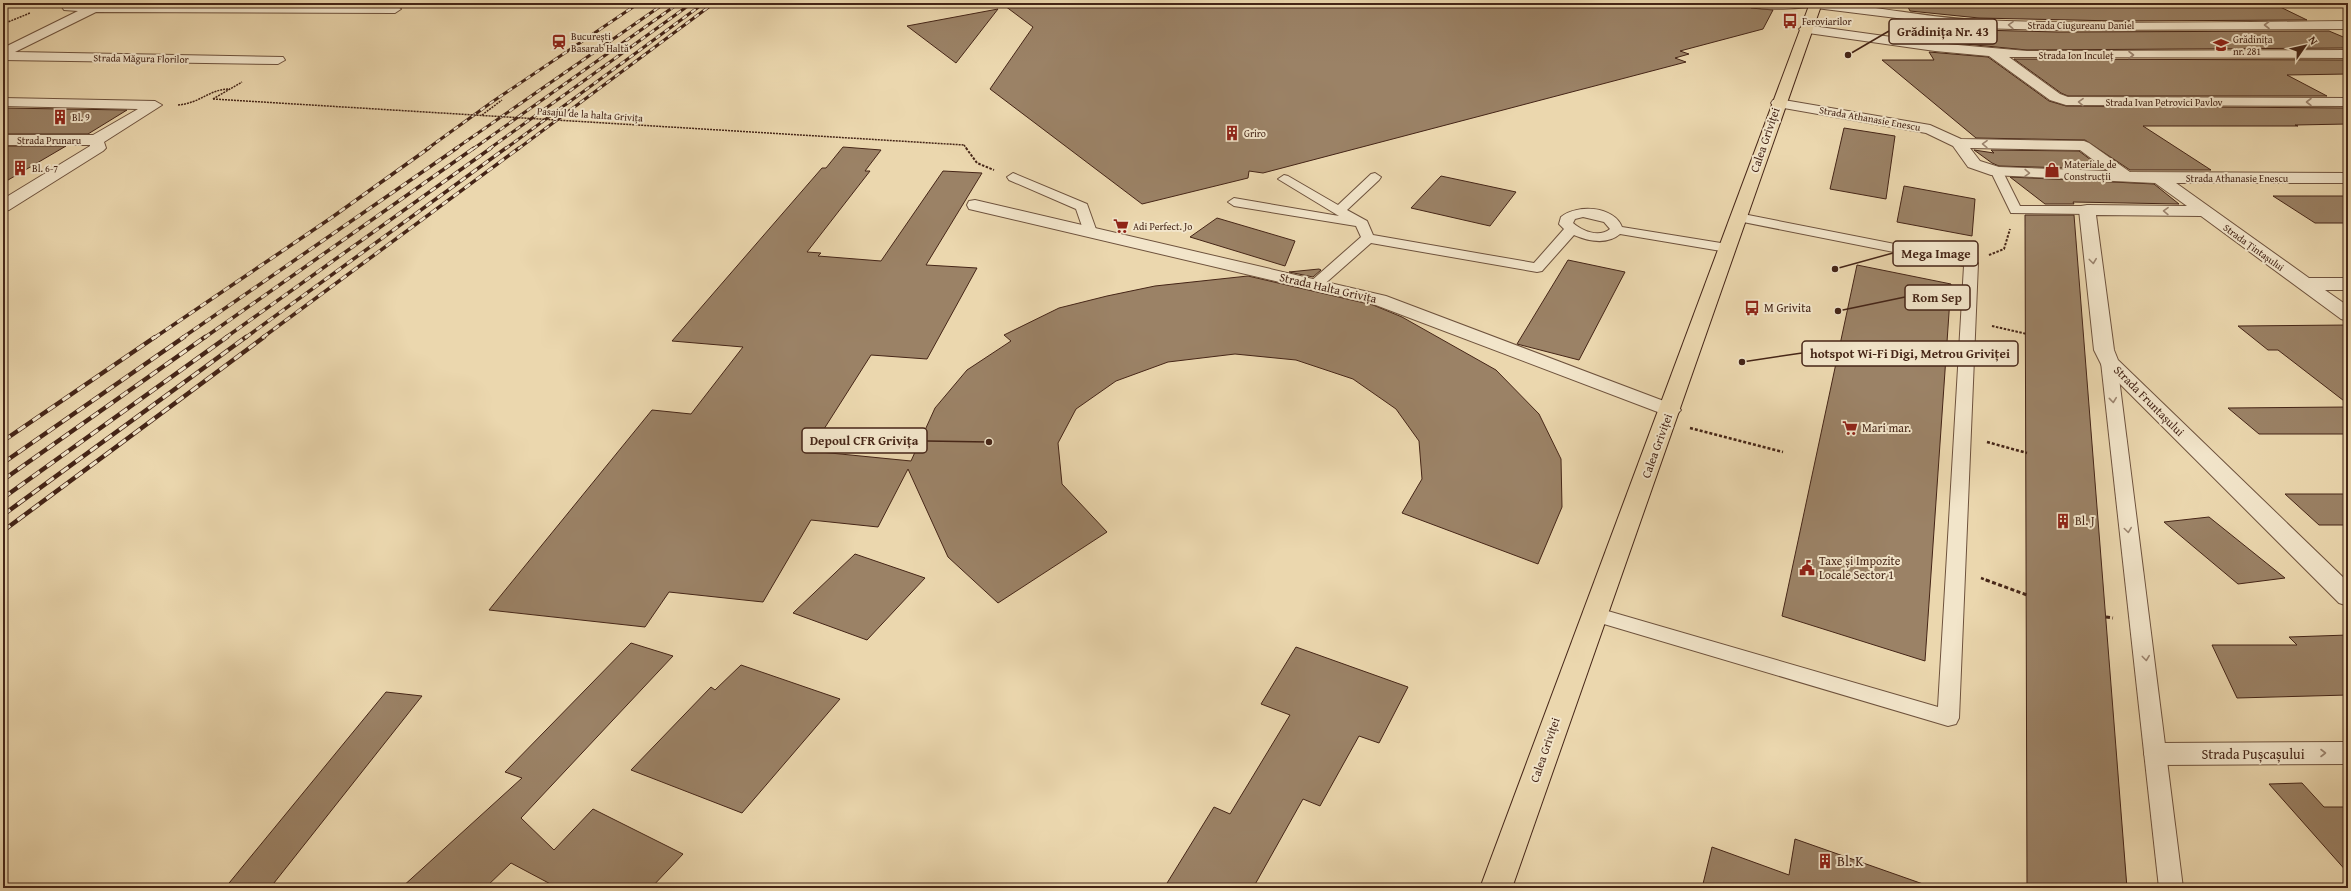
<svg xmlns="http://www.w3.org/2000/svg" width="2351" height="891" font-family="'Gentium Book Plus',serif">
  <style>
    .building { fill: #9b8266; stroke: #452517 }
    .lines { fill: none; stroke-linecap: round; stroke-linejoin: round }
    .service-casing { stroke: #6e523d; stroke-width: 2 }
    .minor-casing { stroke: #6e523d; stroke-width: 2 }
    .primary-casing { stroke: #452517; stroke-width: 2 }
    .path-far3 { stroke: #452517; stroke-width: 1.5; stroke-dasharray: 2 1; stroke-linecap: butt }
    .path-far2 { stroke: #452517; stroke-width: 2; stroke-dasharray: 2.5 1.5; stroke-linecap: butt }
    .path-far1 { stroke: #452517; stroke-width: 2.5; stroke-dasharray: 3 2; stroke-linecap: butt }
    .path { stroke: #452517; stroke-width: 3; stroke-dasharray: 4 2.5; stroke-linecap: butt }
    .service { fill: #f2e5ca; fill-rule: evenodd }
    .minor { fill: #f2e5ca; fill-rule: evenodd }
    .primary { fill: #ebd7ae; fill-rule: evenodd }
    .rail-far2-casing { stroke: #452517; stroke-width: 3 }
    .rail-far1-casing { stroke: #452517; stroke-width: 3.5 }
    .rail-casing { stroke: #452517; stroke-width: 4.5 }
    .rail-far2 { stroke: #f2e5ca; stroke-width: 2; stroke-dasharray: 5.5; stroke-linecap: butt }
    .rail-far1 { stroke: #f2e5ca; stroke-width: 2.5; stroke-dasharray: 7; stroke-linecap: butt }
    .rail { stroke: #f2e5ca; stroke-width: 3; stroke-dasharray: 9; stroke-linecap: butt }
    .path-bridge { stroke: #452517; stroke-width: 1.5; stroke-dasharray: 2 1; stroke-linecap: butt }
    .oneway { stroke: #9c8570 }
    .labels { text-anchor: middle; stroke-width: 4; stroke-linejoin: round; paint-order: stroke }
    .far-poi-label { font-size: 10px; fill: #452517; stroke: #f2e5ca; text-anchor: start }
    .far-street-label { font-size: 10px; fill: #452517; stroke: #f2e5ca }
    .street-label { font-size: 12px; fill: #452517; stroke: #f2e5ca }
    .poi-label { font-size: 12px; fill: #452517; stroke: #f2e5ca; text-anchor: start }
    .near-street-label { font-size: 14px; fill: #452517; stroke: #f2e5ca }
    .near-poi-label { font-size: 14px; fill: #452517; stroke: #f2e5ca; text-anchor: start }
    .leader { fill: none; stroke: #452517; stroke-width: 1.5 }
    .callout-dot { fill: #452517; stroke: #f2e5ca; stroke-width: 1.5 }
    .callout { fill: #f2e5ca; stroke: #452517; stroke-width: 1.5 }
    .callout-label { font-size: 13px; text-anchor: middle; font-weight: bold; fill: #452517 }
  </style>
  <rect width="100%" height="100%" fill="#ebd7ae"/>
  <filter id="stains"><feTurbulence type="fractalNoise" baseFrequency=".005" numOctaves="4"/><feColorMatrix values="0 0 0 0 .2 0 0 0 0 .09 0 0 0 0 .02 0 0 0 .5 -.17"/></filter>
  <radialGradient id="worn" r=".72"><stop offset=".6" stop-color="#630" stop-opacity="0"/><stop offset="1" stop-color="#630" stop-opacity=".3"/></radialGradient>
  <g class="building">
    <polygon points="1001,3 1745,3 1751,8 1773,10 1763,29 1680,51 1689,54 1675,58 1686,62 1263,173 1249,171 1248,178 1142,204 990,89 1033,27"/>
    <polygon points="1906,3 2272,3 2307,20 2117,21 1979,18 1910,11"/>
    <polygon points="998,9 956,63 907,26"/>
    <polygon points="1915,22 1977,30 2058,32 2329,31 2348,39 2348,48 2027,50 1924,40"/>
    <polygon points="1929,52 1988,57 2049,101 2066,106 2348,108 2348,124 2295,125 2298,126 2143,126 2211,170 2130,170 2085,140 1976,138 1882,60 1934,60"/>
    <polygon points="2014,59 2348,60 2348,74 2287,75 2327,96 2068,96 2061,93"/>
    <polygon points="3,108 127,110 88,134 3,134"/>
    <polygon points="1844,128 1895,136 1886,199 1830,189"/>
    <polygon points="3,146 66,146 3,183"/>
    <polygon points="843,147 881,150 865,171 870,171 807,252 821,253 818,256 881,261 943,171 982,173 926,265 977,268 927,359 871,355 810,451 911,461 935,408 967,370 1011,341 1004,335 1059,308 1107,296 1155,286 1248,276 1373,305 1402,317 1496,370 1539,414 1561,459 1562,507 1538,564 1402,513 1422,479 1419,441 1396,409 1353,379 1296,360 1235,354 1168,362 1116,381 1076,409 1058,443 1062,484 1107,532 998,603 948,557 908,469 878,527 811,520 763,602 669,592 645,627 489,610 652,410 691,414 743,347 672,341 822,168 826,168"/>
    <polygon points="1974,150 1994,153 1991,150 2079,151 2103,169 1999,166 1992,163"/>
    <polygon points="1441,176 1516,192 1490,226 1411,208"/>
    <polygon points="2010,177 2154,184 2179,204 2073,202 2074,204 2045,204"/>
    <polygon points="1904,186 1975,199 1972,236 1897,222"/>
    <polygon points="2273,196 2348,196 2348,223 2315,223"/>
    <polygon points="2025,215 2074,215 2127,888 2027,888"/>
    <polygon points="1217,218 1295,241 1285,266 1190,237"/>
    <polygon points="1568,260 1625,272 1579,360 1517,344"/>
    <polygon points="1857,265 1951,284 1925,661 1782,616"/>
    <polygon points="1319,269 1321,270 1313,277 1289,272"/>
    <polygon points="2348,325 2348,404 2278,350 2268,350 2238,326"/>
    <polygon points="2348,407 2348,434 2259,434 2228,408"/>
    <polygon points="2285,494 2348,494 2348,525 2319,525"/>
    <polygon points="2209,517 2285,578 2238,584 2164,522"/>
    <polygon points="855,554 925,578 867,640 793,613"/>
    <polygon points="2348,635 2348,695 2237,698 2212,645 2297,645 2289,637"/>
    <polygon points="631,643 673,656 521,818 554,850 593,809 683,854 651,888 558,888 511,863 485,888 401,888 522,778 505,772"/>
    <polygon points="1296,647 1408,687 1379,743 1359,736 1320,806 1303,799 1253,888 1164,888 1214,807 1230,814 1290,715 1261,704"/>
    <polygon points="741,665 840,699 742,813 631,770 711,687 715,690"/>
    <polygon points="386,692 422,696 270,888 225,888"/>
    <polygon points="2302,783 2324,807 2348,807 2348,873 2269,784"/>
    <polygon points="1795,839 1923,884 1922,888 1702,888 1712,847 1789,875"/>
  </g>
  <g class="lines">
    <defs>
      <g id="service">
        <path d="M1746 3H1820L1821 4 1816 7C1801 7 1756 13 1746 3Z"/>
        <polygon points="1997,168 2003,172 2020,206 2087,206 2093,210 2087,214 2011,213 1991,172"/>
        <polygon points="1013,173 1087,204 1097,232 1095,235 1085,235 1076,209 1009,180 1007,177"/>
        <path d="M1375 173 1381 177 1379 180 1347 210 1367 221 1373 235 1534 263 1564 229 1559 224 1561 217C1577 204 1614 206 1622 227L1727 244 1734 248 1727 252 1620 234C1607 245 1588 241 1574 235L1542 271 1537 272 1371 243 1320 288 1315 289 1308 285 1310 282 1361 237 1356 226 1234 206 1228 202 1234 198 1339 216 1278 179 1284 175 1288 176 1338 205 1371 174ZM1583 217 1604 222 1610 229C1599 238 1582 231 1573 223L1575 219Z"/>
        <polygon points="1738,213 1971,259 1978,263 1959,718 1956,724 1948,726 1587,619 1584,614 1587,609 1594,607 1938,707 1964,266 1733,220 1731,217 1733,214"/>
        <polygon points="2109,357 2114,359 2117,362 2183,888 2159,888 2101,362 2104,359"/>
      </g>
      <g id="minor">
        <polygon points="68,3 395,5 401,9 395,13 96,12 15,52 283,57 285,60 278,64 3,60 3,48 78,11 64,10 62,7"/>
        <path d="M1811 3C1867 3 1923 18 1979 20 2102 25 2225 22 2348 21V29L2058 30 1977 28 1816 8 1812 7Z"/>
        <polygon points="1805,25 1935,43 2027,51 2348,50 2348,58 2009,57 2060,94 2068,97 2348,98 2348,106 2066,105 2050,100 1989,56 1935,51 1801,32 1799,29"/>
        <polygon points="3,98 155,101 162,105 104,142 106,148 103,151 9,210 3,211 3,199 90,146 90,145 3,145 3,135 93,135 138,109 3,106"/>
        <path d="M1778 99 1930 125 1961 139 2084 141 2089 143 2130 172 2348 173V183H2176L2309 278H2348V290H2325L2348 306V321L2341 319 2201 216 2096 215 2114 350 2118 360 2348 582V606L2339 603 2102 366 2094 350 2079 210 2081 206 2087 205 2187 206 2155 183 1991 175 1968 167 1953 146 1926 133 1773 106 1771 103 1773 100ZM1970 148 2080 150 2108 171 1999 167 1980 161Z"/>
        <polygon points="975,200 1386,296 1677,406 1681,410 1677,414 1670,416 1663,414 1373,304 969,209 967,205 969,201"/>
        <polygon points="2348,742 2348,764 2158,765 2148,762 2144,754 2148,746 2158,743"/>
      </g>
      <polygon id="primary" points="1810,3 1822,3 1512,888 1480,888"/>
    </defs>
    <use href="#service" class="service-casing"/>
    <use href="#minor" class="minor-casing"/>
    <use href="#primary" class="primary-casing"/>
    <g class="path-far3">
      <polyline points="3,24 30,13"/>
      <polyline points="213,99 242,82"/>
      <path d="M178 105C201 103 209 89 230 89"/>
      <polyline points="482,115 502,100"/>
      <polyline points="964,145 967,149"/>
    </g>
    <g class="path-far2">
      <polyline points="966,148 977,163 994,170"/>
      <polyline points="1989,255 2004,249 2010,229"/>
      <polyline points="1992,326 2027,334"/>
    </g>
    <g class="path-far1">
      <polyline points="1690,428 1783,452"/>
      <polyline points="1987,442 2027,453"/>
      <polyline points="1981,578 1989,581"/>
    </g>
    <g class="path">
      <polyline points="1986,580 2027,595"/>
      <polyline points="2106,617 2113,618"/>
    </g>
    <use href="#service" class="service"/>
    <use href="#minor" class="minor"/>
    <use href="#primary" class="primary"/>
    <defs>
      <g id="rail-far2">
        <polyline points="427,149 492,102 639,3"/>
        <polyline points="455,149 665,3"/>
        <polyline points="473,149 679,3"/>
        <polyline points="489,149 692,3"/>
        <polyline points="505,149 704,3"/>
        <polyline points="518,149 714,3"/>
      </g>
      <g id="rail-far1">
        <polyline points="154,338 331,218 429,148"/>
        <polyline points="182,338 457,148"/>
        <polyline points="204,338 474,148"/>
        <polyline points="225,338 491,148"/>
        <polyline points="245,338 506,148"/>
        <polyline points="262,338 519,148"/>
      </g>
      <g id="rail">
        <polyline points="3,441 155,337"/>
        <polyline points="3,463 184,337"/>
        <polyline points="3,480 205,337"/>
        <polyline points="3,498 227,337"/>
        <polyline points="3,515 246,337"/>
        <polyline points="3,531 264,337"/>
      </g>
    </defs>
    <use href="#rail-far2" class="rail-far2-casing"/>
    <use href="#rail-far1" class="rail-far1-casing"/>
    <use href="#rail" class="rail-casing"/>
    <use href="#rail-far2" class="rail-far2"/>
    <use href="#rail-far1" class="rail-far1"/>
    <use href="#rail" class="rail"/>
    <polyline class="path-bridge" points="213,99 964,145"/>
  </g>
  <defs><path id="oneway-chevron" d="M-2-3.5L2.5 0L-2 3.5" fill="none" stroke-width="1.6" stroke-linecap="round" stroke-linejoin="round"/></defs>
  <g class="oneway">
    <use href="#oneway-chevron" transform="translate(2011 25) rotate(-178)"/>
    <use href="#oneway-chevron" transform="translate(2267 25) rotate(180)"/>
    <use href="#oneway-chevron" transform="translate(2131 55)"/>
    <use href="#oneway-chevron" transform="translate(2081 102) rotate(-179)"/>
    <use href="#oneway-chevron" transform="translate(2309 102) rotate(180)"/>
    <use href="#oneway-chevron" transform="translate(1985 144) rotate(-179)"/>
    <use href="#oneway-chevron" transform="translate(2027 173) rotate(2)"/>
    <use href="#oneway-chevron" transform="translate(2166 211) rotate(-179)"/>
    <use href="#oneway-chevron" transform="translate(2093 261) rotate(83)"/>
    <use href="#oneway-chevron" transform="translate(2113 400) rotate(84)"/>
    <use href="#oneway-chevron" transform="translate(2128 530) rotate(82)"/>
    <use href="#oneway-chevron" transform="translate(2146 658) rotate(83)"/>
    <use href="#oneway-chevron" transform="translate(2323 753)"/>
  </g>
  <defs>
    <symbol id="bus-bare" viewBox="-9 -9 18 18"><path d="M-5-6H5V4H4V6H2V4H-2V6H-4V4H-5ZM-3.5-4V0h7V-4ZM-3.5 1.2v1.5H-2V1.2ZM2 1.2v1.5H3.5V1.2Z" fill="#8f2418" stroke="#f2e5ca" stroke-width="2.5" paint-order="stroke"/></symbol>
    <symbol id="station-bare" viewBox="-9 -9 18 18"><path d="M-3-6H3Q5-6 5-4V2Q5 4 3 4L4.5 6H3L1.5 4h-3L-3 6H-4.5L-3 4Q-5 4-5 2V-4Q-5-6-3-6ZM-3.5-4v3h7v-3ZM-3.5 1v1.5H-2V1ZM2 1v1.5H3.5V1Z" fill="#8f2418" stroke="#f2e5ca" stroke-width="2.5" paint-order="stroke"/></symbol>
    <symbol id="school-bare" viewBox="-9 -9 18 18"><path d="M0-5L7-2L0 1L-7-2ZM-4 1L0 2.5L4 1V4Q0 6-4 4Z" fill="#8f2418" stroke="#f2e5ca" stroke-width="2.5" paint-order="stroke"/></symbol>
    <symbol id="building-bare" viewBox="-9 -9 18 18"><path d="M-4-6H4V6H1V3H-1V6H-4ZM-2.5-4.3h1.7v1.8h-1.7ZM.8-4.3h1.7v1.8H.8ZM-2.5-1h1.7V.8h-1.7ZM.8-1h1.7V.8H.8Z" fill="#8f2418" stroke="#f2e5ca" stroke-width="2.5" paint-order="stroke"/></symbol>
    <symbol id="shop-bare" viewBox="-9 -9 18 18"><path d="M-5-2.5h2.3a2.7 3.5 0 0 1 5.4 0H5L5.5 6h-11ZM-1.5-2.5h3a1.5 2.3 0 0 0-3 0Z" fill="#8f2418" stroke="#f2e5ca" stroke-width="2.5" paint-order="stroke"/></symbol>
    <symbol id="supermarket-bare" viewBox="-9 -9 18 18"><path d="M-6-5.5h2.5l.6 2H6L4.5 2H-2.5L-4.4-4H-6ZM-1.5 3.2a1.3 1.3 0 1 0 .1 0ZM3 3.2a1.3 1.3 0 1 0 .1 0Z" fill="#8f2418" stroke="#f2e5ca" stroke-width="2.5" paint-order="stroke"/></symbol>
    <symbol id="civic-bare" viewBox="-9 -9 18 18"><path d="M-.6-6.5H3V-4.5H.6V-3L4-1V1h2V6H-6V1h2V-1L-.6-3ZM-1.2 2.5V6h2.4V2.5Z" fill="#8f2418" stroke="#f2e5ca" stroke-width="2.5" paint-order="stroke"/></symbol>
  </defs>
  <g fill-rule="evenodd">
    <use href="#bus-bare" x="1779" y="10" width="22" height="22"/>
    <use href="#station-bare" x="548" y="31" width="22" height="22"/>
    <use href="#school-bare" x="2210" y="34" width="22" height="22"/>
    <use href="#building-bare" x="49" y="106" width="22" height="22"/>
    <use href="#building-bare" x="1221" y="122" width="22" height="22"/>
    <use href="#building-bare" x="9" y="157" width="22" height="22"/>
    <use href="#shop-bare" x="2041" y="159" width="22" height="22"/>
    <use href="#supermarket-bare" x="1110" y="215" width="22" height="22"/>
    <use href="#bus-bare" x="1741" y="297" width="22" height="22"/>
    <use href="#supermarket-bare" x="1839" y="417" width="22" height="22"/>
    <use href="#building-bare" x="2052" y="510" width="22" height="22"/>
    <use href="#civic-bare" x="1796" y="557" width="22" height="22"/>
    <use href="#building-bare" x="1814" y="850" width="22" height="22"/>
  </g>
  <g class="labels">
    <g class="far-poi-label">
      <text x="1802" y="25">Feroviarilor</text>
      <text x="571" y="40">București<tspan x="571" dy="12">Basarab Haltă</tspan></text>
      <text x="2233" y="43">Grădinița<tspan x="2233" dy="12">nr. 281</tspan></text>
      <text x="72" y="121">Bl. 9</text>
      <text x="1244" y="137">Griro</text>
      <text x="2064" y="168">Materiale de<tspan x="2064" dy="12">Construcții</tspan></text>
      <text x="32" y="172">Bl. 6-7</text>
      <text x="1133" y="230">Adi Perfect. Jo</text>
    </g>
    <g class="far-street-label">
      <text x="2081" y="29">Strada Ciugureanu Daniel</text>
      <text x="2076" y="59">Strada Ion Inculeț</text>
      <text transform="translate(141 58) rotate(1)" y="4">Strada Măgura Florilor</text>
      <text x="2164" y="106">Strada Ivan Petrovici Pavlov</text>
      <text transform="translate(590 114) rotate(4)" y="4">Pasajul de la halta Grivița</text>
      <text transform="translate(1870 118) rotate(10)" y="4">Strada Athanasie Enescu</text>
      <text x="49" y="144">Strada Prunaru</text>
      <text x="2237" y="182">Strada Athanasie Enescu</text>
      <text transform="translate(2254 247) rotate(36)" y="4">Strada Țintașului</text>
    </g>
    <g class="street-label">
      <text transform="translate(1765 140) rotate(-71)" y="4">Calea Griviței</text>
      <text transform="translate(1328 288) rotate(13)" y="4">Strada Halta Grivița</text>
      <text transform="translate(2149 401) rotate(45)" y="4">Strada Fruntașului</text>
      <text transform="translate(1657 446) rotate(-70)" y="4">Calea Griviței</text>
      <text transform="translate(1545 750) rotate(-71)" y="4">Calea Griviței</text>
    </g>
    <g class="poi-label">
      <text x="1764" y="312">M Grivita</text>
      <text x="1862" y="432">Mari mar.</text>
      <text x="2075" y="525">Bl. J</text>
      <text x="1819" y="565">Taxe și Impozite<tspan x="1819" dy="14">Locale Sector 1</tspan></text>
    </g>
    <g class="near-street-label">
      <text x="2253" y="759">Strada Pușcașului</text>
    </g>
    <g class="near-poi-label">
      <text x="1837" y="866">Bl. K</text>
    </g>
  </g>
  <path class="leader" d="M1848 55L1889 31M1835 269L1893 253M1838 311L1905 297M1742 362L1802 353M989 442L927 441"/>
  <g class="callout-dot">
    <circle cx="1848" cy="55" r="4"/>
    <circle cx="1835" cy="269" r="4"/>
    <circle cx="1838" cy="311" r="4"/>
    <circle cx="1742" cy="362" r="4"/>
    <circle cx="989" cy="442" r="4"/>
  </g>
  <g class="callout">
    <rect x="1889" y="19" width="108" height="25" rx="4"/>
    <rect x="1893" y="241" width="85" height="25" rx="4"/>
    <rect x="1905" y="285" width="65" height="25" rx="4"/>
    <rect x="1802" y="341" width="216" height="25" rx="4"/>
    <rect x="802" y="428" width="125" height="25" rx="4"/>
  </g>
  <g class="callout-label">
    <text x="1943" y="36">Grădinița Nr. 43</text>
    <text x="1936" y="258">Mega Image</text>
    <text x="1937" y="302">Rom Sep</text>
    <text x="1910" y="358">hotspot Wi-Fi Digi, Metrou Griviței</text>
    <text x="864" y="445">Depoul CFR Grivița</text>
  </g>
  <rect width="2351" height="891" fill="none" stroke="#ebd7ae" stroke-width="16"/>
  <rect x="4" y="4" width="2343" height="883" fill="none" stroke="#452517" stroke-width="2"/>
  <rect x="8" y="8" width="2335" height="875" fill="none" stroke="#452517"/>
  <g transform="translate(2305 46) rotate(56)" stroke="#f2e5ca" stroke-width="3" paint-order="stroke">
  <path d="M0-3L7 15L0 10L-7 15Z" fill="#452517"/>
  <text y="-6" font-size="11" font-weight="bold" text-anchor="middle" fill="#452517">N</text>
  </g>
  <rect width="100%" height="100%" filter="url(#stains)"/>
  <rect width="100%" height="100%" fill="url(#worn)"/>
</svg>
